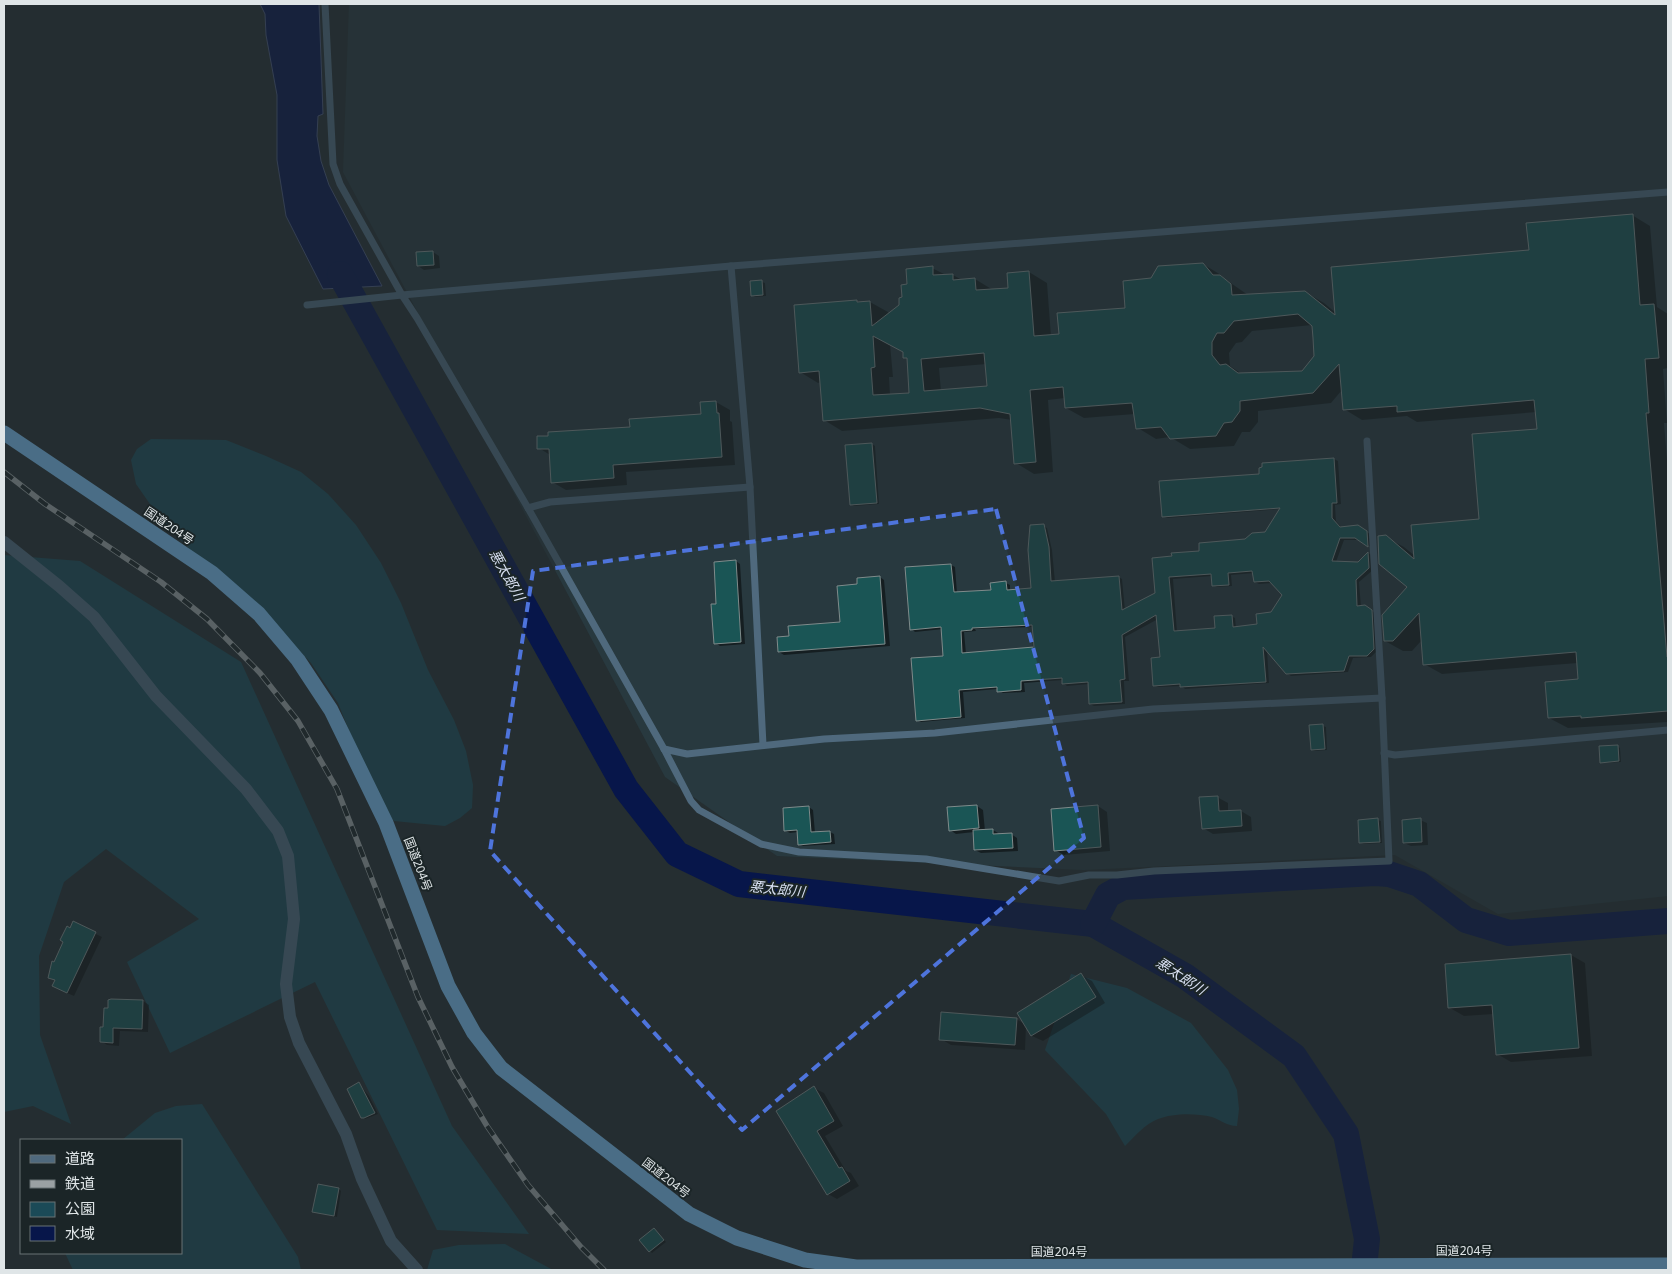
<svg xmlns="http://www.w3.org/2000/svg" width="1672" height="1274" font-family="'Noto Sans','Noto Sans JP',sans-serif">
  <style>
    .built { fill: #28393f }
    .green { fill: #1b4a57 }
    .water { fill: #07164a; stroke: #485479 }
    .shadow { fill: #0007; fill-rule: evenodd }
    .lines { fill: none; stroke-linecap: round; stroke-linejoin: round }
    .river { stroke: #07164a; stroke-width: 26 }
    .building { fill: #1a5555; stroke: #7f8b8b; fill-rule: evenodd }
    .lane { stroke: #4f697d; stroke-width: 7 }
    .street { stroke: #4f697d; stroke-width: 12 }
    .highway { stroke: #78bbed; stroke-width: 15 }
    .rail-casing { stroke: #9aa1a3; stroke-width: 5.5 }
    .rail { stroke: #1b2527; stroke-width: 4; stroke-dasharray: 11; stroke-linecap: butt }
    .marked { fill: none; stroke: #4e74dc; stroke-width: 4; stroke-dasharray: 10 6; stroke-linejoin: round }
    .labels { text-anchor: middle; stroke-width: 4; stroke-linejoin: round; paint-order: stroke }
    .street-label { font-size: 12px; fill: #dfe5e7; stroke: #1b2527 }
    .water-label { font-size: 14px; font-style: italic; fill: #d6def0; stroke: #1b2527 }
  </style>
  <rect width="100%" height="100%" fill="#252e31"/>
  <polygon class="built" points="349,4 1668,4 1668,896 1498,914 1395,855 1084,870 777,856 665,777 343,172"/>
  <g class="green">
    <polygon points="151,439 226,440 266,456 301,472 328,494 356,525 381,563 401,603 428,670 454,720 466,751 473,785 472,808 460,818 445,826 394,821 378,803 338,703 311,663 291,642 224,585 159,517 136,484 131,460 137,449"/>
    <polygon points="4,555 80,561 241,662 452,1126 529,1234 437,1230 315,982 170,1053 127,962 199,919 106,849 64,882 39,956 40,1035 71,1124 33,1106 4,1112"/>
    <path d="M1071 974 1127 988 1191 1023 1228 1070 1237 1090 1239 1109 1237 1126C1227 1126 1221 1120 1212 1117 1196 1113 1173 1113 1158 1119 1145 1124 1134 1137 1125 1146L1106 1114 1045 1050Z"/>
    <polygon points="202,1104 298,1257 301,1270 73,1270 65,1253 181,1253 181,1140 122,1140 155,1113 176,1106"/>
    <polygon points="505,1244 553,1270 427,1270 433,1250 459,1245"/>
  </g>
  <polygon class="water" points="260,4 319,4 323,114 318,116 317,136 321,161 329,185 382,286 323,289 286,216 277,160 277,95 266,35 265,14"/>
  <g class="shadow">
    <path d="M1632 215 1650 226 1657 307 1668 314V368L1663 369 1667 423H1664L1668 472V722L1568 728 1549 718 1579 680 1578 663 1442 674 1424 664 1422 640 1412 651H1403L1385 641 1409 587 1385 537 1404 547 1415 556 1481 520 1538 430 1537 412 1417 422 1407 416 1362 420 1344 409 1342 390 1331 403 1258 411V422L1250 432H1242L1234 446 1190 449 1170 437 1156 439 1138 428 1135 414 1084 418 1066 408 1065 398 1048 400 1053 472 1034 474 1016 463 1012 420 999 418 842 431 824 420 821 382 818 383 800 372 856 301 870 302 888 312V315L900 306 909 285 932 268 946 275H953L962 280 975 279 993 290 1010 289 1029 272 1047 283 1051 336 1060 335 1126 309 1152 279 1203 264 1221 275 1225 279 1248 295 1305 292 1324 303 1336 313 1530 251ZM1312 325 1316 356 1303 372 1242 374 1230 366 1229 353 1236 343 1242 342 1252 331ZM890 344 904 352 905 357 908 359 910 394 890 395 889 377H893ZM987 364 989 388 941 391 939 368Z"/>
    <polygon points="433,252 439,256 440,268 424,270 418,266"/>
    <polygon points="762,282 765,283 766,296 755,297 752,295"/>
    <polygon points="716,402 730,410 730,421 732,422 735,465 626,472 627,485 566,490 552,482 550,455 539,448 631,428 703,415"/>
    <polygon points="872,444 875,446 879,504 854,506 851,504"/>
    <path d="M1334 459 1338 461 1341 504 1335 505 1336 521 1342 528 1358 527 1370 534 1371 547 1360 540H1344L1336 562 1358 563 1368 553 1372 555 1373 570 1359 582 1361 607H1365L1375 613 1377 651 1371 657 1353 658 1348 672 1291 676 1287 673 1267 649 1269 683 1185 689 1182 686 1158 687 1154 685 1161 658 1158 619 1125 637 1129 681H1124L1125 704 1094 706 1090 704 1089 684 1067 686 1063 683V680L1024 683 1025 692 1003 693 997 689 963 692 965 718 921 722 917 720 945 657 943 629 915 632 912 629 951 565 955 567 957 593 992 591 1006 583 1010 585V591L1032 589 1043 526 1047 528 1052 550 1055 582 1119 577 1122 579 1125 610 1156 594 1153 559 1201 552 1266 533 1280 509 1167 518 1163 516 1260 475ZM1254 573 1255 582 1259 584 1272 583 1284 595 1272 613 1258 625 1236 628 1235 618 1231 616 1216 629 1177 632 1173 579 1212 576 1213 585 1217 587 1232 586 1231 575ZM1034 627 1035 648 966 654 964 632 976 631 975 629Z"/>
    <polygon points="736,561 740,564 745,644 720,646 716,643 718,605 715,563"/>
    <polygon points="880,577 884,580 890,646 784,655 779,652 790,637 842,623 859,586"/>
    <polygon points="1323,726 1326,727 1327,750 1315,751 1312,750"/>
    <polygon points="1617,746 1620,748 1621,762 1604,763 1601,762"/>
    <polygon points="1217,797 1228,803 1228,812 1241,811 1251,817 1252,831 1213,834 1203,828"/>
    <polygon points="977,806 983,810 985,831 993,830 998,833 999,835 1011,834 1017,838 1018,851 981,853 975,850 974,832 956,834 950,830"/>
    <polygon points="1098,806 1107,812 1110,851 1064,855 1055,850"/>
    <polygon points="809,807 813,810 815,833 830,832 834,834 835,844 803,846 799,844 798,832 790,833 786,831"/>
    <polygon points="1378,820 1381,821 1382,843 1364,844 1361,843 1359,821"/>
    <polygon points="1420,820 1427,823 1428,845 1411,846 1404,843"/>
    <polygon points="74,923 102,937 74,996 60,990 56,981 50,977 55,963"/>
    <polygon points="1571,955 1585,963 1592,1056 1511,1062 1497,1054 1494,1014 1464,1016 1450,1008"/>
    <polygon points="1081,975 1092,981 1105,1003 1043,1041 1032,1036 1026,1026 1025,1050 951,1045 941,1039 1016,1019 1025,1024"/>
    <polygon points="143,1001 149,1005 148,1032 120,1031 119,1046 107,1045 101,1041 104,1028"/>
    <polygon points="359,1084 369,1096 378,1114 365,1119 362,1117"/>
    <polygon points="814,1088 824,1093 843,1126 825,1136 846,1171 851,1173 859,1186 837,1199 828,1194 777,1111"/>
    <polygon points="339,1189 341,1191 337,1217 314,1212"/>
    <polygon points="654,1230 666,1242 652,1253 650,1251"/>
  </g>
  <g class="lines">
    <g class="river">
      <polyline points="340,274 626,789 677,854 739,884 1093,924 1185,976 1294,1056 1346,1134 1367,1239 1365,1258"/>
      <polyline points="1093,924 1108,895 1123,887 1375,873 1389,874 1419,884 1466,920 1509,933 1668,921"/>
    </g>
  </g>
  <g class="building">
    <path d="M1633 214 1640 305 1654 304 1659 358 1645 359 1649 413H1646L1667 657H1668V711L1581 718V716L1548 718 1545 682 1578 679 1576 652 1423 665 1419 613 1393 641H1384L1382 615 1407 587 1379 564 1378 536 1386 535 1414 559 1411 525 1479 519 1472 434 1537 429 1534 400 1397 412V406L1343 410 1339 364 1313 393 1240 401V411L1232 422 1224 423 1216 436 1170 439 1161 427 1136 429 1132 403 1065 408 1063 387 1030 390 1036 462 1014 464 1010 414 980 408 823 421 819 371 799 373 794 305 857 300V302L870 301 872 326 899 305V298L902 297 901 285 907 284 906 269 933 266V275L953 274V280L975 278 976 290 1008 288 1007 273 1029 271 1034 336 1059 334 1057 313 1125 308 1123 281 1151 278 1158 266 1203 263 1213 275H1220L1231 284 1232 295 1305 291 1335 315 1331 267 1529 250 1526 223ZM1298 314 1312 326 1313 338 1314 356 1302 371 1238 373 1226 364 1220 365 1212 355V342L1217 333H1224L1234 321ZM873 336 903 352V358H907L909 393 873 395 871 368 875 367ZM984 353 987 386 924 391 921 359Z"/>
    <polygon points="433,251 434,265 417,266 416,252"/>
    <polygon points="762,280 763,295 751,296 750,281"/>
    <polygon points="716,401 717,413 719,413 722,457 613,465 614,478 551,483 549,449 537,449 537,436 548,436 548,432 630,427 629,419 701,414 700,402"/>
    <polygon points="872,443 877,503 850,505 845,445"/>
    <path d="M1334 458 1337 503H1332V518L1340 527 1358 525 1367 531 1368 547 1355 538H1340L1332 561 1358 562 1368 552 1369 568 1356 580 1357 606 1365 605 1372 610 1374 649 1367 656H1349L1344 671 1286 674 1263 647 1266 682 1180 687V684L1153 686 1151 658 1160 657 1156 615 1122 635 1125 679 1120 680 1122 702 1089 704 1088 682 1062 684V678L1021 681V690L997 692V687L959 690 961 717 916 721 911 658 943 656 941 627 910 630 905 567 951 564 954 592 991 590 990 583 1006 581 1007 590 1031 588 1028 550 1030 525 1044 524 1049 547 1051 581 1119 576 1122 610 1155 593 1152 558 1172 556 1171 553 1199 551V543L1245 539 1252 533 1265 532 1280 508 1162 517 1159 481 1259 474V468L1262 467V463ZM1252 571 1254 582 1269 581 1282 595 1271 612 1256 614 1257 624 1233 627 1232 615 1214 616 1215 628 1174 631 1169 577 1211 574 1212 586 1229 585 1228 573ZM1032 625 1034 647 962 653 961 631 972 630V628Z"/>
    <polygon points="736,560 741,642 714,644 711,604 716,604 714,562"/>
    <polygon points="880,576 885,644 778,652 777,637 789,636 788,626 840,622 837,586 857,584 857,578"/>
    <polygon points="1323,724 1325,749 1311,750 1309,725"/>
    <polygon points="1618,745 1619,761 1600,763 1599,746"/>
    <polygon points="1218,796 1219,811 1241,810 1242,826 1202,829 1199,797"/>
    <polygon points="977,805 979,828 949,831 947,807"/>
    <polygon points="1098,805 1101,847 1054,851 1051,809"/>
    <polygon points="809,806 811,832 830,831 831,842 798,845 797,830 784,831 783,808"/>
    <polygon points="1378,818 1380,842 1359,843 1358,820"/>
    <polygon points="1421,818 1422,842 1403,843 1402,820"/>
    <polygon points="993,829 993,834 1012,833 1013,848 974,850 973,830"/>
    <polygon points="73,921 96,932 67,993 52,986 55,980 48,978 52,961 54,962 63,942 60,940 67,926 70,928"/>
    <polygon points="1571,954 1579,1048 1496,1055 1492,1005 1448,1008 1445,964"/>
    <polygon points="1081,973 1096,997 1031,1036 1017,1013"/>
    <polygon points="111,999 143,1000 142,1029 113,1028 113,1043 100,1042 100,1027 103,1027 104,1008 108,1008 108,1000"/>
    <polygon points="941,1012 1017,1018 1015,1045 939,1040"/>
    <polygon points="359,1082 375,1113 364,1118 361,1118 347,1089"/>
    <polygon points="814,1086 834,1121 817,1131 839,1168 842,1167 850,1181 827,1195 776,1111"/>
    <polygon points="318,1184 339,1188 334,1216 312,1212"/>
    <polygon points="654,1228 664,1240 649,1252 639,1240"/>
  </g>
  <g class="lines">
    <g class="lane">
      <polyline points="325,4 333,164 340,184 402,295 417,318 528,508 664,749 691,801 699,810 761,844 799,852 926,859 1059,881 1089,875 1117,875 1154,871 1389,861 1382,698 1367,441"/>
      <polyline points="731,266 750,487 763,745"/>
      <polyline points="307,305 402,295 731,266 1668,192"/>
      <polyline points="528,508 550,502 750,487"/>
      <polyline points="664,749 687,754 824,739 935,733 1153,709 1382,698"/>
      <polyline points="1384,753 1395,755 1668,730"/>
    </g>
    <polyline class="street" points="4,542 59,586 94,617 156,696 246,789 278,831 288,856 294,919 286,984 290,1017 299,1043 346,1134 362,1179 391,1241 417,1270"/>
    <polyline class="highway" points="4,433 212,573 259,614 298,660 331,710 386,823 448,986 474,1033 501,1068 689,1214 737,1238 805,1260 856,1267 1668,1265"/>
    <defs>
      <polyline id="rail" points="4,472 45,504 161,582 207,619 260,673 298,721 337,789 418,997 452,1067 487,1126 528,1185 581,1247 604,1270"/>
    </defs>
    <use href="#rail" class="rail-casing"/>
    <use href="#rail" class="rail"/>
  </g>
  <path d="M0 0H1672V1274H0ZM996 509 1084 838 742 1130 490 851 533 571Z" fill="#252e31" fill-opacity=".55" fill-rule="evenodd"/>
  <path class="marked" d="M996 509 1084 838 742 1130 490 851 533 571Z"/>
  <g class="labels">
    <g class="street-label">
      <text transform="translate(169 526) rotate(34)" y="4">国道204号</text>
      <text transform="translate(418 864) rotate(69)" y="4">国道204号</text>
      <text transform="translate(666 1178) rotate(38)" y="4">国道204号</text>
      <text x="1464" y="1255">国道204号</text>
      <text x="1059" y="1256">国道204号</text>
    </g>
    <g class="water-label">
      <text transform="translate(507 575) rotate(61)" y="5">悪太郎川</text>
      <text transform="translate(777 889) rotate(6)" y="5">悪太郎川</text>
      <text transform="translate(1181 976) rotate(33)" y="5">悪太郎川</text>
    </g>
  </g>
  <rect width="1672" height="1274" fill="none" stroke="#dfe5e7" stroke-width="10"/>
  <rect x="20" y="1139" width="162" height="115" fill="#1b2527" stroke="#697274"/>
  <rect x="30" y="1155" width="25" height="8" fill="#4f697d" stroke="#697274"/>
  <text x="65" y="1164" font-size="15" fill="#dfe5e7">道路</text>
  <rect x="30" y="1180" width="25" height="8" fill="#9aa1a3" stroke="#697274"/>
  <text x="65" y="1189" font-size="15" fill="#dfe5e7">鉄道</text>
  <rect x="30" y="1202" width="25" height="15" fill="#1b4a57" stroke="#697274"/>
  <text x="65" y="1214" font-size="15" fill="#dfe5e7">公園</text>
  <rect x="30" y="1226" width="25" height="15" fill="#07164a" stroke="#697274"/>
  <text x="65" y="1239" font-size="15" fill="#dfe5e7">水域</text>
</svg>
